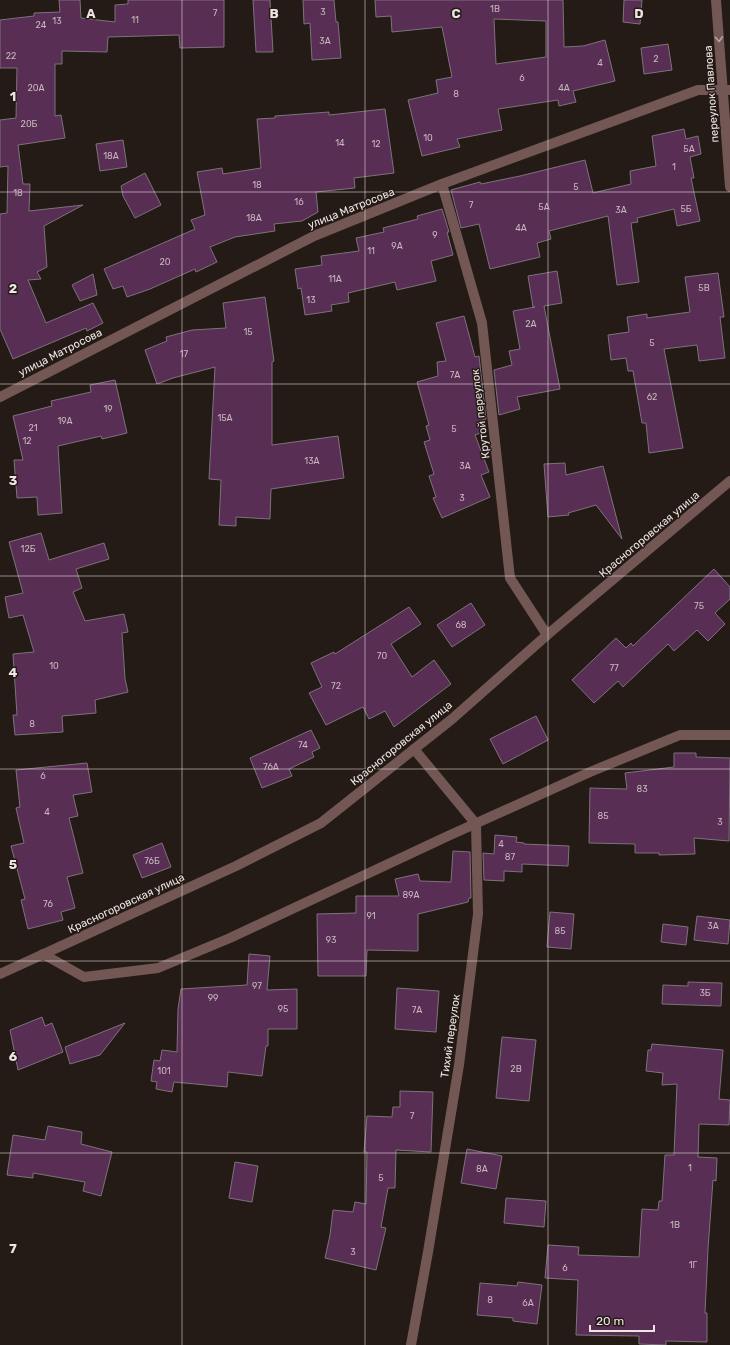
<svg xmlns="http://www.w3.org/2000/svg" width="730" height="1345" font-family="Rubik,sans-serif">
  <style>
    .building { fill: #592e54; stroke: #7d727b; fill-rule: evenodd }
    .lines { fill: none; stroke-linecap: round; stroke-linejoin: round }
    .minor { stroke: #735754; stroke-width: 10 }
    .tertiary { stroke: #735754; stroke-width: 10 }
    .oneway { stroke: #b6a5a2 }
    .grid { fill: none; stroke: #ede5e2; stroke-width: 1; stroke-opacity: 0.55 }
    .labels { text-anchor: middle; stroke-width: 3; stroke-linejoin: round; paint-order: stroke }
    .number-label { font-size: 9px; fill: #c8b7be }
    .street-label { font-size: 11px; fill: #ede5e2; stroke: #241a16 }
    .grid-label { font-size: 13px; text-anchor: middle; font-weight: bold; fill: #ede5e2; stroke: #241a16; stroke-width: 3; stroke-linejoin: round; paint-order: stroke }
  </style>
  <rect width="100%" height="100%" fill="#241a16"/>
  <g class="building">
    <polygon points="59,0 80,0 81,18 115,22 115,5 128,4 128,0 224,0 224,47 180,48 179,35 108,37 107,52 62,51 62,64 55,64 55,116 61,115 65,138 18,145 23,184 30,184 29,211 83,205 44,226 47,267 37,272 41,279 28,280 46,323 93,303 103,323 87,331 86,328 13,359 0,329 0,214 7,213 8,166 0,167 0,120 16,118 17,68 0,68 0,20 34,16 34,13 60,12"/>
    <polygon points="253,0 270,0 273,52 256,52"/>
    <polygon points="303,0 334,0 336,22 338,22 341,58 312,60 310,23 304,24"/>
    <path d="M375 0H563L564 47 583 46 605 40 615 81 573 91 576 102 559 106 558 100 498 109 502 130 457 139 460 147 422 156 408 100 438 93 436 80 452 77 442 27 392 32 391 16 376 17ZM494 19 546 21V57L496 64Z"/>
    <polygon points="624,0 642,0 640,24 623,22"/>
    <polygon points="668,44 672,70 644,74 641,48"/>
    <polygon points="385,109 394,173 354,178 355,188 316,192 318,212 302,221 274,224 275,231 235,237 210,247 217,262 196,272 195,269 150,289 127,297 123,286 113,289 104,269 195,229 191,220 205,215 197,172 222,168 223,174 261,168 257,119 275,118 275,116 329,112 329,115"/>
    <polygon points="684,129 686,139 698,136 701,154 690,157 694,178 691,178 700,221 677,226 674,209 637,218 638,222 631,223 639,282 617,285 608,216 549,231 551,239 537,243 540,257 490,269 479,224 461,228 451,190 480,182 481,184 520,176 585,160 593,193 631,184 630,171 656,166 652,136"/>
    <polygon points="123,140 127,167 100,171 96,144"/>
    <polygon points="145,173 161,205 135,218 123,196 121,186"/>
    <polygon points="442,209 449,232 447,232 453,255 431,261 436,281 397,290 395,282 348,293 349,302 331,305 332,311 305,315 301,288 298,289 295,269 322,265 321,256 359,251 356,238 384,232 383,228 418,219 417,216"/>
    <polygon points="557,271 562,303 544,306 560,389 517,397 520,409 499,415 494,370 512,365 509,351 520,349 513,311 535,307 533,307 528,276"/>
    <polygon points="718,273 724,317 720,317 725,358 699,361 697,345 664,349 683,448 649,453 646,423 642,423 633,371 628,371 626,358 611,360 608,335 629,332 627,317 647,314 647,318 690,312 685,277"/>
    <polygon points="93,274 97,295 80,301 72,285"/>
    <polygon points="265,297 274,361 272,362 272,445 338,436 344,478 271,489 270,519 236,517 236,526 219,525 221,480 209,479 215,367 173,378 157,384 145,350 167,341 166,337 192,330 226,328 223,303"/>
    <polygon points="464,316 475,357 479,356 486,419 478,422 481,433 475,435 489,472 481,475 490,497 442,518 433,498 436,497 429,476 434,474 424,442 430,440 426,426 429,425 417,382 438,376 437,362 446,361 436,323"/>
    <polygon points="115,380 127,433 102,439 101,436 58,446 62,513 38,515 37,497 17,498 14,460 23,460 13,416 52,406 51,401 91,392 90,385"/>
    <polygon points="565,463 566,475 603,466 622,539 596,505 568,513 569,515 548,517 544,464"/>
    <polygon points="41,533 49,560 104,543 109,559 76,569 82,588 73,592 85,621 124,614 128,632 122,633 125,679 128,692 95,700 96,713 62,716 63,732 15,735 13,715 17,715 13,654 34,652 23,615 9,618 5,597 23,593 9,542"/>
    <polygon points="714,569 730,587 730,599 715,613 725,624 708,641 697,630 674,651 668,644 623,687 618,681 594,703 572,680 616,638 626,648 631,643 633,646"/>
    <polygon points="471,603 485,625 452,647 437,625"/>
    <polygon points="409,607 421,624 391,644 412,677 434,660 451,684 394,727 385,711 369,719 363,707 326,725 309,693 322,687 311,663 334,652 335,654"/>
    <polygon points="536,716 548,740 503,764 490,739"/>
    <polygon points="311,730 320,748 312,752 314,757 289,769 292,776 262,788 250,758"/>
    <polygon points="674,753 696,753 696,757 730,758 729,841 694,838 695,854 659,855 659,853 635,853 635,844 589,843 590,788 627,789 625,773 674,767"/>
    <polygon points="87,763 92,792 73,795 78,816 69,818 83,873 67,877 75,908 61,912 63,920 28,929 21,900 25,899 11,846 24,843 16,808 20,807 16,770"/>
    <polygon points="495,835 517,837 516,842 524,843 524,844 569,846 568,866 522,864 522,872 504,871 504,881 484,880 483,853 494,854"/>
    <polygon points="162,843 171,867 142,878 133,855"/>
    <polygon points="453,851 470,852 471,898 469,898 468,902 418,914 418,951 367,950 366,976 318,976 317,914 356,913 356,896 399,896 395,879 418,874 420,881 451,882"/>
    <polygon points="550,912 574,914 571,949 547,947"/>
    <polygon points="697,916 730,920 728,944 694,940"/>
    <polygon points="663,924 688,927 686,945 661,942"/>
    <polygon points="249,954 270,956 267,990 297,989 297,1029 268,1029 268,1046 266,1046 262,1076 228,1072 227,1087 174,1082 172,1092 156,1089 157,1082 151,1081 154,1060 160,1061 162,1050 177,1052 178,1009 181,989 247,985"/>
    <polygon points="688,982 722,983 721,1006 662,1004 663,985 688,986"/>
    <polygon points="397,988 439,991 436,1032 395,1029"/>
    <polygon points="42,1017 45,1026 52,1023 63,1052 18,1070 10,1030"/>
    <polygon points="125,1023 100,1055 70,1064 65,1047"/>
    <polygon points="502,1037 536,1040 529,1101 496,1098"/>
    <polygon points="652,1044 723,1050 719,1099 730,1100 729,1125 699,1124 698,1157 717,1158 716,1181 713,1180 708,1249 705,1313 707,1313 707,1342 666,1341 666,1345 639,1344 639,1336 576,1335 578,1280 545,1278 548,1245 579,1247 578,1255 639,1257 642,1209 658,1210 659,1201 662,1201 665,1155 674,1155 677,1084 662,1085 663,1073 646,1071 648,1050 651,1050"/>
    <polygon points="400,1091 433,1092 431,1152 396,1150 395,1188 388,1188 381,1227 386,1228 376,1270 325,1258 330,1235 333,1210 353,1212 355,1202 366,1204 367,1152 364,1152 367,1116 392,1117 393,1107 400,1107"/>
    <polygon points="48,1126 82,1132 81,1144 112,1152 101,1196 83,1191 85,1182 33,1173 33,1178 7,1175 13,1135 45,1140"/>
    <polygon points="467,1149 502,1156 496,1189 461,1183"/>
    <polygon points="235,1162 258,1166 252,1202 229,1198"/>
    <polygon points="506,1198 546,1201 544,1227 504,1223"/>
    <polygon points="518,1282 542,1285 537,1324 513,1321 513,1318 477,1315 480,1283 517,1286"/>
  </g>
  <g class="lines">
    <g class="minor">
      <polyline points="442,184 482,323 510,578 547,635"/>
      <polyline points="0,397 314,236 442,184 698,90 730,90"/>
      <polyline points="43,954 84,977 158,968 230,938 448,836 590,772 680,735 730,735"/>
      <polyline points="411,1345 428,1252 459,1065 478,914 476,824 414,749"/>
    </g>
    <g class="tertiary">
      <polyline points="716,0 730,187"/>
      <polyline points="0,974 236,866 321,823 452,719 547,635 730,481"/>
    </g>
  </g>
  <defs><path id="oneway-chevron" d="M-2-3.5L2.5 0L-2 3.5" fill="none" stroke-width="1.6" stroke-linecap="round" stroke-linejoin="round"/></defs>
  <use class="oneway" href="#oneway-chevron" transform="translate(719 39) rotate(86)"/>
  <path class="grid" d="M182 0V1345M365 0V1345M548 0V1345M0 192H730M0 384H730M0 576H730M0 769H730M0 961H730M0 1153H730"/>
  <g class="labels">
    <g class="number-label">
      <text x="495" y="12">1В</text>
      <text x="323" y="15">3</text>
      <text x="215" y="16">7</text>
      <text x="135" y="23">11</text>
      <text x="57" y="24">13</text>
      <text x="41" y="28">24</text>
      <text x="325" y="44">3А</text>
      <text x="11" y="59">22</text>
      <text x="656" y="62">2</text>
      <text x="600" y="66">4</text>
      <text x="522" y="81">6</text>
      <text x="36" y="91">20А</text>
      <text x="564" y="91">4А</text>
      <text x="456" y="97">8</text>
      <text x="29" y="127">20Б</text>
      <text x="428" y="141">10</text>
      <text x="340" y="146">14</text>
      <text x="376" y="147">12</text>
      <text x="689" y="152">5А</text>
      <text x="111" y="159">18А</text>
      <text x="674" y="170">1</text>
      <text x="257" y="188">18</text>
      <text x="576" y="190">5</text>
      <text x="18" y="196">18</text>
      <text x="299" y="205">16</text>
      <text x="471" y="208">7</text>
      <text x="544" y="210">5А</text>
      <text x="686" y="212">5Б</text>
      <text x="621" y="213">3А</text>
      <text x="254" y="221">18А</text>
      <text x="521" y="231">4А</text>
      <text x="435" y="238">9</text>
      <text x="397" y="249">9А</text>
      <text x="371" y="254">11</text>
      <text x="165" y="265">20</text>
      <text x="335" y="282">11А</text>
      <text x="704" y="291">5В</text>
      <text x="311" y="303">13</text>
      <text x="531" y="327">2А</text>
      <text x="248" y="335">15</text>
      <text x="652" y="346">5</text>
      <text x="184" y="357">17</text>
      <text x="455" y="378">7А</text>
      <text x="652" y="400">62</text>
      <text x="108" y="412">19</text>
      <text x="225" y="421">15А</text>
      <text x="65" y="424">19А</text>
      <text x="33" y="431">21</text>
      <text x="454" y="432">5</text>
      <text x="27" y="444">12</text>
      <text x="312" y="464">13А</text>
      <text x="465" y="469">3А</text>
      <text x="462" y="501">3</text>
      <text x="28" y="552">12Б</text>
      <text x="699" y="609">75</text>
      <text x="461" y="628">68</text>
      <text x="382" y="659">70</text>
      <text x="54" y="669">10</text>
      <text x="614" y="671">77</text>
      <text x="336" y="689">72</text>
      <text x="32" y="727">8</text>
      <text x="303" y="748">74</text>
      <text x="271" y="770">76А</text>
      <text x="43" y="779">6</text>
      <text x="642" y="792">83</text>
      <text x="47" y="815">4</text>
      <text x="603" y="819">85</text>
      <text x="720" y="825">3</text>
      <text x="501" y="847">4</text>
      <text x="510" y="860">87</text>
      <text x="152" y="864">76Б</text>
      <text x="411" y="898">89А</text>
      <text x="48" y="907">76</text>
      <text x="371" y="919">91</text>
      <text x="713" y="929">3А</text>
      <text x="560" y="934">85</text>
      <text x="331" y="943">93</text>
      <text x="257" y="989">97</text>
      <text x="705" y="996">3Б</text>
      <text x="213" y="1001">99</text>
      <text x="283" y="1012">95</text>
      <text x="417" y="1013">7А</text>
      <text x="516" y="1072">2В</text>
      <text x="164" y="1074">101</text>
      <text x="412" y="1119">7</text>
      <text x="690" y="1171">1</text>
      <text x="482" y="1172">8А</text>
      <text x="381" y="1181">5</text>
      <text x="675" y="1228">1В</text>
      <text x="353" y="1255">3</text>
      <text x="693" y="1268">1Г</text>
      <text x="565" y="1271">6</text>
      <text x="490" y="1303">8</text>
      <text x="528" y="1306">6А</text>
    </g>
    <g class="street-label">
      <text transform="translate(711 94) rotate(-94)" y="4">переулок Павлова</text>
      <text transform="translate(351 208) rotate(-22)" y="4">улица Матросова</text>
      <text transform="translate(60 352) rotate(-27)" y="4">улица Матросова</text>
      <text transform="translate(480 414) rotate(-97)" y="4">Крутой переулок</text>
      <text transform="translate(649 534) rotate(-40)" y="4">Красногоровская улица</text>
      <text transform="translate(401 743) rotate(-39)" y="4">Красногоровская улица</text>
      <text transform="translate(126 903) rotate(-25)" y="4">Красногоровская улица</text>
      <text transform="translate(450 1036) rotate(-82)" y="4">Тихий переулок</text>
    </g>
  </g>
  <g class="grid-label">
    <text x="91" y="18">A</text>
    <text x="274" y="18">B</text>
    <text x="456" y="18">C</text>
    <text x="639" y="18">D</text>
    <text x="13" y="101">1</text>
    <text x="13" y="293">2</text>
    <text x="13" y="485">3</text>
    <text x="13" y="677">4</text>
    <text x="13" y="869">5</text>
    <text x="13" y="1061">6</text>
    <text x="13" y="1253">7</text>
  </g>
  <path d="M590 1325v6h64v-6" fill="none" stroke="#ede5e2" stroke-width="2"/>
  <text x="596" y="1325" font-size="12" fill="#ede5e2" stroke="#241a16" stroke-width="3" paint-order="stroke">20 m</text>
</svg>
